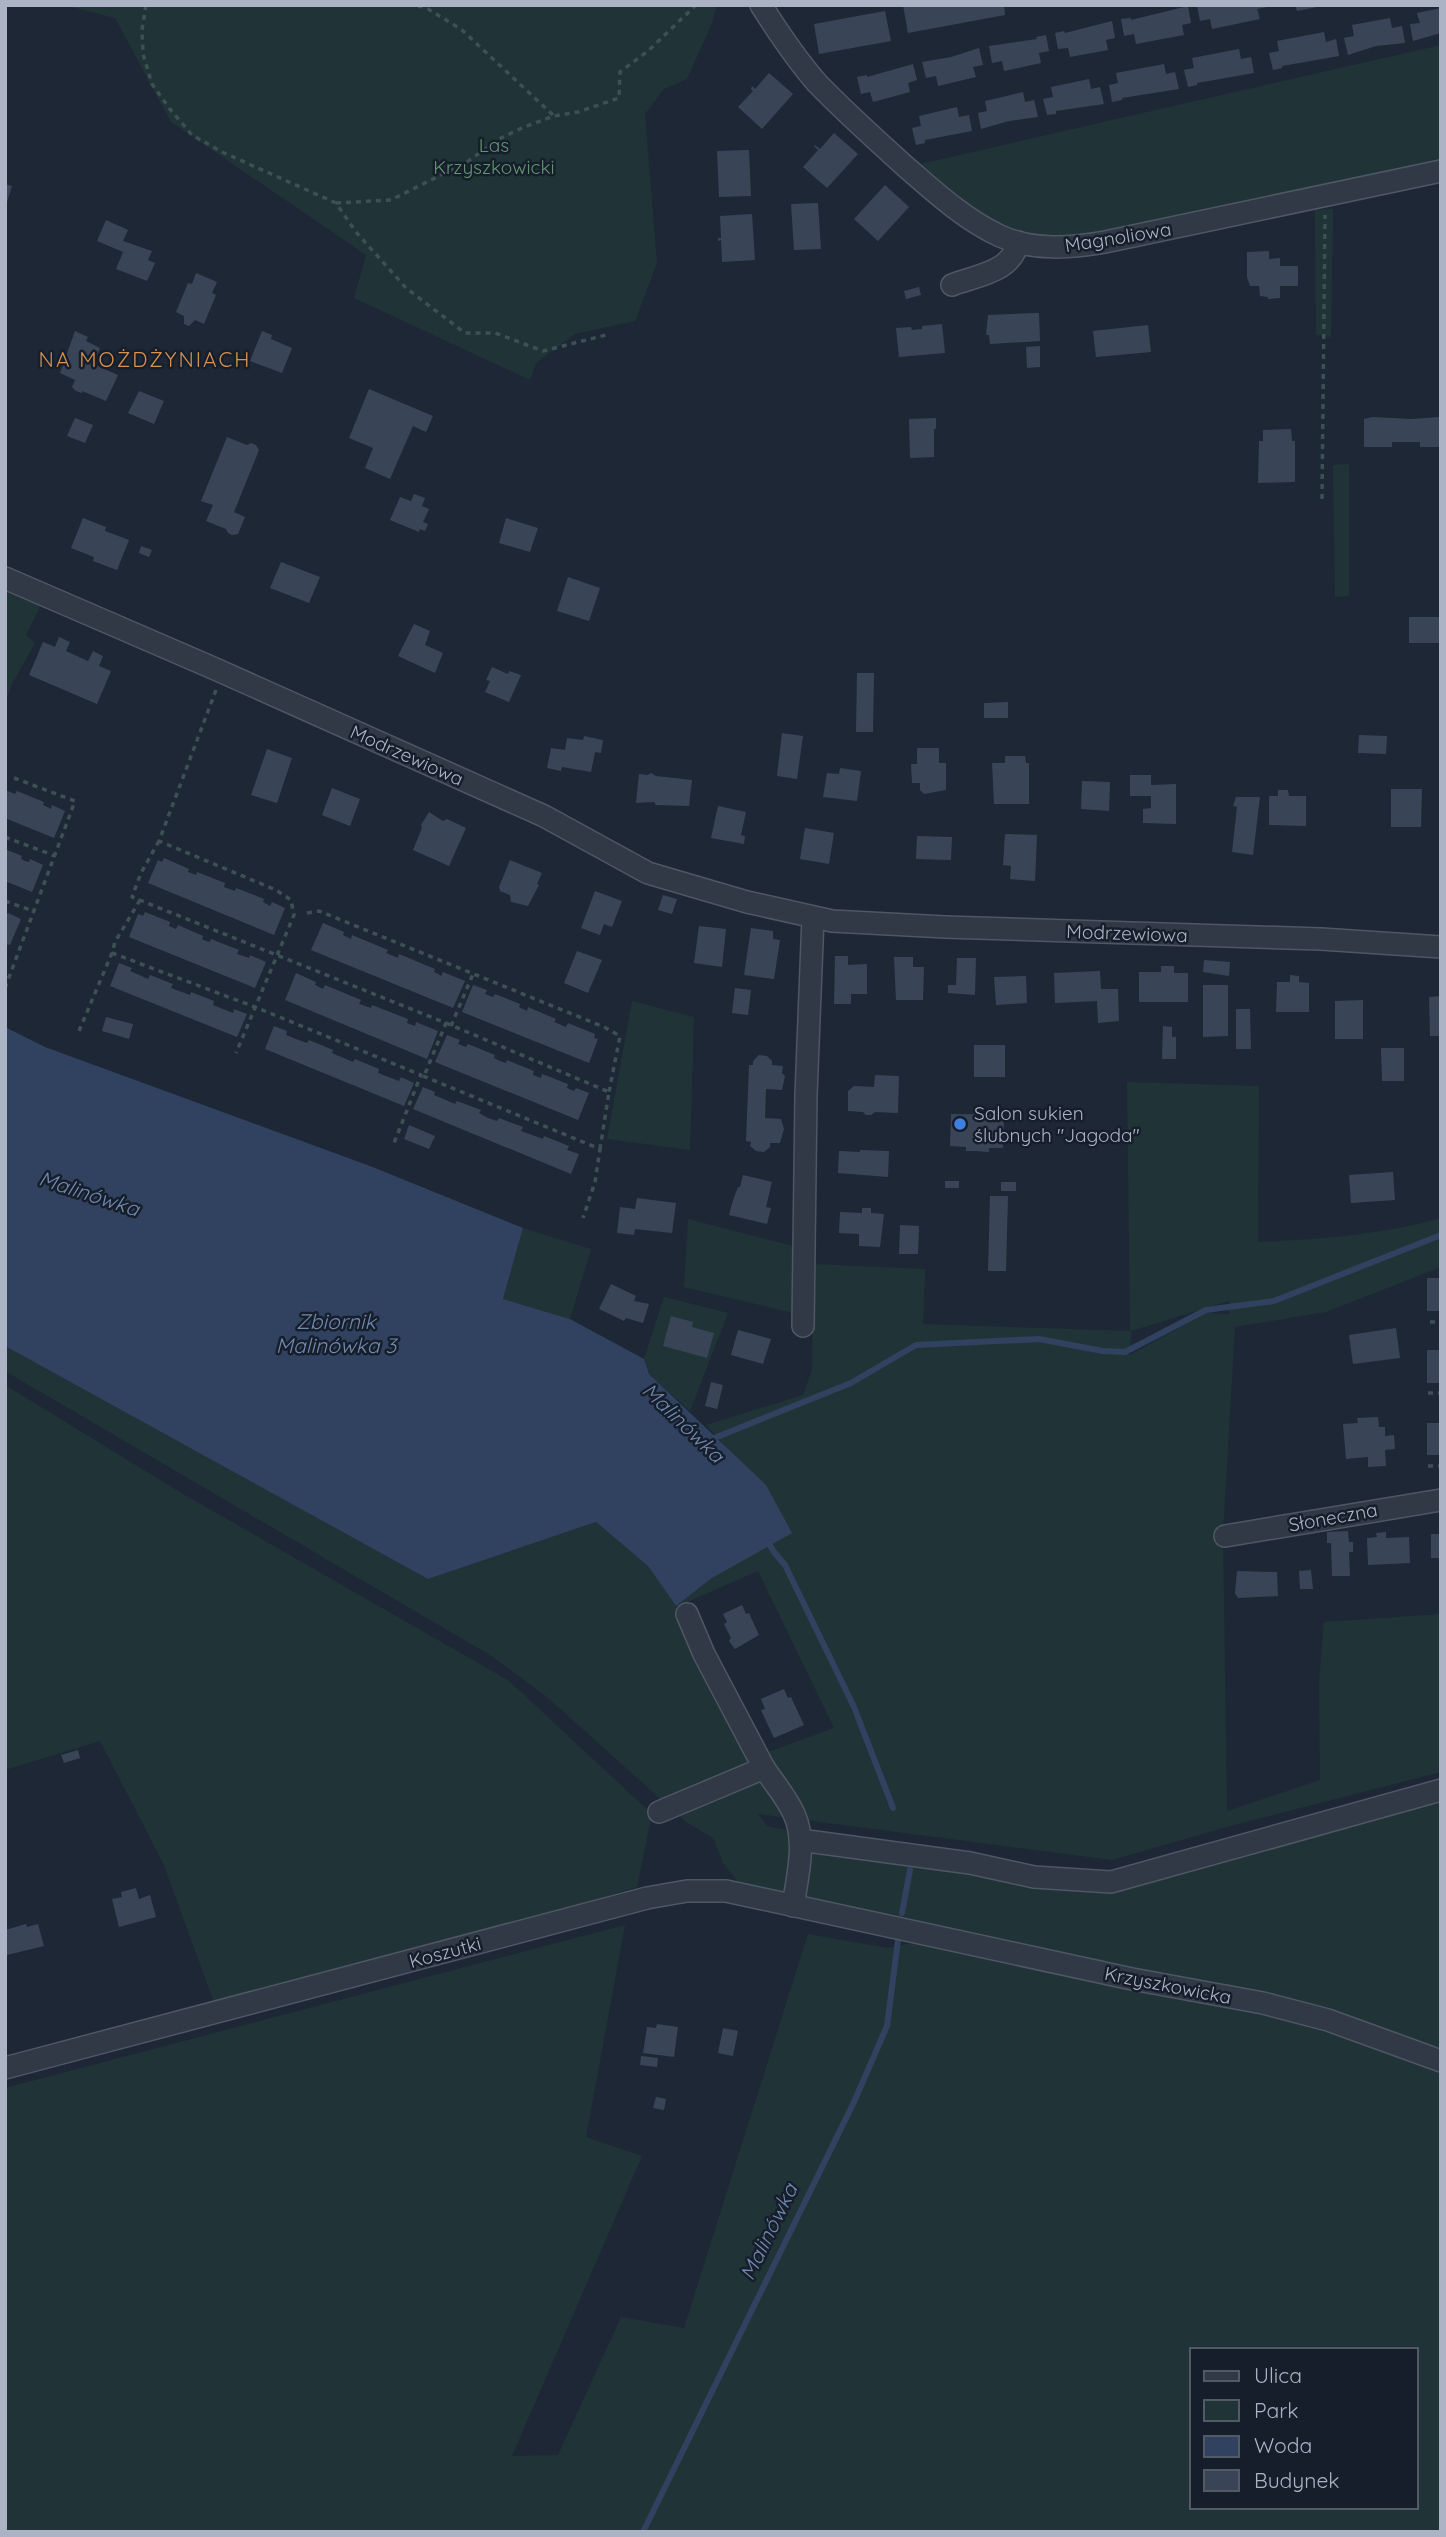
<svg xmlns="http://www.w3.org/2000/svg" width="1446" height="2537" font-family="Quicksand,sans-serif">
  <style>
    .green { fill: #203437; fill-rule: evenodd }
    .water { fill: #30425f }
    .lines { fill: none; stroke-linecap: round; stroke-linejoin: round }
    .stream { stroke: #30425f; stroke-width: 6 }
    .building { fill: #394557 }
    .minor-casing { stroke: #4f5665; stroke-width: 24 }
    .path { stroke: #3d5155; stroke-width: 3.5; stroke-dasharray: 5 5; stroke-linecap: butt }
    .minor { stroke: #313947; stroke-width: 21 }
    .shop-dot { fill: #3f7fe0; stroke: #171e2b; stroke-width: 2.5 }
    .labels { text-anchor: middle; stroke-width: 5; stroke-linejoin: round; paint-order: stroke }
    .park-label { font-size: 19px; fill: #629570; stroke: #171e2b }
    .street-label { font-size: 19px; fill: #abb3c4; stroke: #171e2b }
    .poi-label { font-size: 19px; fill: #abb3c4; stroke: #171e2b; text-anchor: start }
    .neighbourhood-label { font-size: 21px; letter-spacing: 2px; fill: #d89252; stroke: #171e2b }
    .water-label { font-size: 21px; font-style: italic; fill: #7189af; stroke: #171e2b }
  </style>
  <rect width="100%" height="100%" fill="#1e2736"/>
  <g class="green">
    <polygon points="64,5 717,5 712,23 687,79 664,89 645,114 657,263 635,321 575,334 536,363 530,380 354,298 366,255 171,122 115,18"/>
    <polygon points="1441,45 1441,162 1013,259 907,167"/>
    <polygon points="1333,209 1331,337 1316,335 1315,210"/>
    <polygon points="1349,464 1349,596 1335,597 1333,465"/>
    <polygon points="5,588 41,605 26,635 35,643 12,684 5,703"/>
    <polygon points="632,1001 694,1017 690,1150 607,1139"/>
    <path d="M1127 1082 1259 1086 1258 1242C1320 1239 1382 1235 1441 1218V1267L1326 1312 1235 1327 1223 1533 1227 1811 1320 1780 1319 1681 1324 1622 1441 1614V1772L1230 1826 1112 1860 758 1814 767 1826 787 1830C793 1849 793 1879 781 1895L740 1885 723 1863 713 1838 686 1822 547 1697 490 1655 5 1371V1346L428 1579 596 1522 648 1566 676 1606 712 1578 728 1449 706 1425 803 1395 812 1370 814 1264 925 1269 923 1324 1130 1331ZM1229 1301V1314L1206 1313 1130 1355 1131 1331ZM758 1571 834 1728 749 1759 676 1607Z"/>
    <polygon points="688,1219 797,1247 793,1313 684,1287"/>
    <polygon points="523,1228 591,1249 570,1319 503,1299"/>
    <polygon points="664,1297 728,1313 690,1411 649,1374 644,1359"/>
    <polygon points="5,1385 183,1494 508,1680 652,1814 637,1887 509,1926 215,2005 163,1863 100,1741 5,1770"/>
    <polygon points="1441,1798 1441,2055 808,1902 805,1887 812,1845 1072,1887"/>
    <path d="M625 1925 586 2137 642 2156 512 2456 558 2455 621 2317 684 2328 808 1934 887 1948 913 1943 1232 2002 1307 2022 1441 2071V2532H5V2088ZM1192 2350H1416V2507H1192Z"/>
  </g>
  <polygon class="water" points="5,1027 45,1047 370,1166 523,1228 503,1299 570,1319 644,1359 649,1374 766,1485 792,1533 712,1578 676,1606 648,1566 596,1522 428,1579 5,1346"/>
  <g class="lines">
    <g class="stream">
      <polyline points="712,1439 851,1383 916,1345 1039,1339 1103,1351 1125,1352 1206,1310 1274,1301 1441,1235"/>
      <polyline points="766,1539 774,1552 785,1565 854,1707 893,1808"/>
      <polyline points="902,1913 910,1870"/>
      <polyline points="643,2532 854,2102 887,2026 898,1940"/>
    </g>
  </g>
  <g class="building">
    <polygon points="903,5 1004,5 1005,15 908,33"/>
    <polygon points="1197,5 1271,5 1272,6 1257,9 1260,19 1212,29 1210,19 1200,21"/>
    <polygon points="1295,5 1322,5 1322,6 1297,11"/>
    <polygon points="1188,6 1191,23 1182,25 1184,35 1136,44 1134,34 1124,36 1121,19 1131,18 1131,20"/>
    <polygon points="1441,8 1441,33 1413,41 1410,24 1420,23 1417,13"/>
    <polygon points="885,11 891,41 819,54 814,24"/>
    <polygon points="1390,18 1392,28 1402,26 1405,43 1376,46 1348,55 1344,38 1354,36 1352,25"/>
    <polygon points="1112,21 1115,38 1106,40 1108,50 1070,57 1068,48 1058,49 1055,33 1064,31 1065,33"/>
    <polygon points="1324,32 1326,42 1336,39 1339,56 1282,66 1282,68 1273,70 1269,53 1279,51 1277,41"/>
    <polygon points="1046,35 1049,51 1039,53 1041,63 1004,71 1002,61 992,63 989,46 1037,39 1036,37"/>
    <polygon points="979,48 983,65 973,67 976,77 938,86 936,76 926,78 922,62 951,57"/>
    <polygon points="1239,49 1241,59 1251,57 1254,73 1197,83 1197,85 1188,87 1184,70 1194,68 1192,58"/>
    <polygon points="913,64 917,80 908,83 910,92 873,102 870,92 861,94 857,77 867,75 867,77"/>
    <polygon points="1164,64 1166,74 1175,72 1179,89 1122,98 1122,100 1112,102 1109,85 1118,83 1116,73"/>
    <polygon points="769,73 793,94 762,129 738,107 753,91 751,89 752,86 755,89"/>
    <polygon points="1089,79 1091,89 1100,87 1104,104 1056,111 1056,114 1047,115 1043,99 1053,97 1051,87"/>
    <polygon points="1023,92 1025,102 1034,100 1038,117 1009,121 981,129 978,113 987,111 985,101"/>
    <polygon points="957,107 959,117 969,115 972,131 925,140 925,143 916,145 912,128 921,126 919,116"/>
    <polygon points="834,133 858,154 827,188 803,167 818,150 814,146 815,145 820,149"/>
    <polygon points="749,150 751,196 719,197 717,151"/>
    <polygon points="5,184 12,186 6,205 5,205"/>
    <polygon points="885,185 909,207 878,241 854,219"/>
    <polygon points="818,203 821,249 794,250 791,204"/>
    <polygon points="752,214 755,260 722,262 721,240 718,241 718,238 721,238 720,216"/>
    <polygon points="106,220 128,230 123,241 152,251 148,260 155,263 147,281 116,269 123,252 97,241"/>
    <polygon points="1269,251 1269,259 1280,258 1280,266 1298,266 1298,286 1280,286 1280,298 1268,299 1268,297 1260,296 1259,286 1250,286 1247,277 1247,252"/>
    <polygon points="196,273 217,282 212,293 216,295 204,324 195,320 189,326 184,324 184,316 176,312 188,283 192,284"/>
    <polygon points="919,287 921,295 906,299 904,291"/>
    <polygon points="1036,313 1039,313 1040,341 990,344 989,335 986,335 988,315"/>
    <polygon points="942,324 945,353 899,357 896,328 911,327 912,330 922,329 922,326"/>
    <polygon points="1148,325 1151,352 1096,357 1093,331"/>
    <polygon points="75,331 88,337 86,341 100,348 93,364 118,375 106,401 82,391 82,393 76,391 72,387 75,380 60,373"/>
    <polygon points="262,331 272,335 271,339 292,348 282,373 250,361"/>
    <polygon points="1040,346 1040,367 1027,368 1026,347"/>
    <polygon points="369,389 433,416 426,432 413,426 390,479 365,468 373,448 349,438"/>
    <polygon points="139,391 164,401 154,424 128,413"/>
    <polygon points="1373,417 1411,419 1439,417 1441,447 1420,447 1420,442 1392,442 1392,447 1364,447 1364,419"/>
    <polygon points="75,418 93,425 85,443 67,436"/>
    <polygon points="936,418 936,429 934,429 934,457 910,458 909,419"/>
    <polygon points="1291,429 1292,441 1295,441 1295,482 1258,483 1259,441 1263,441 1263,430"/>
    <polygon points="227,437 247,445 251,443 256,445 259,450 234,512 245,517 238,534 232,535 228,533 226,529 206,521 213,505 201,501"/>
    <polygon points="414,494 425,498 422,506 429,509 423,522 428,524 425,531 420,529 419,532 390,520 400,497 411,501"/>
    <polygon points="83,518 106,527 105,531 129,540 117,570 93,561 94,557 71,548"/>
    <polygon points="506,518 538,528 530,552 499,543"/>
    <polygon points="141,546 152,550 149,557 139,553"/>
    <polygon points="281,562 320,577 309,603 270,588"/>
    <polygon points="568,577 600,588 589,621 557,611"/>
    <rect x="1409" y="617" width="32" height="26"/>
    <polygon points="414,624 430,631 425,645 443,653 435,673 398,656"/>
    <polygon points="59,637 70,642 66,651 88,661 93,651 103,656 99,666 111,671 97,704 29,675 43,642 55,647"/>
    <polygon points="492,667 508,674 509,671 521,675 509,702 485,692 490,681 486,680"/>
    <polygon points="857,673 874,673 873,732 856,732"/>
    <polygon points="1008,702 1008,718 984,718 984,703"/>
    <polygon points="782,733 803,736 797,779 777,776"/>
    <polygon points="1359,735 1387,736 1386,754 1358,753"/>
    <polygon points="584,736 603,740 601,753 595,752 591,772 562,767 561,771 547,768 551,748 565,750 567,738 583,740"/>
    <polygon points="917,748 939,748 939,763 946,763 946,790 924,794 920,790 920,783 912,783 911,764 917,764"/>
    <polygon points="267,749 292,758 277,803 251,795"/>
    <polygon points="1005,756 1025,756 1026,763 1029,763 1029,804 994,804 992,763 1005,763"/>
    <polygon points="840,768 861,771 857,801 823,797 827,773 839,774"/>
    <polygon points="651,773 656,776 692,780 689,806 656,805 654,802 636,803 639,774 648,775"/>
    <polygon points="1130,775 1151,775 1151,785 1176,784 1176,824 1143,823 1143,809 1151,808 1151,796 1130,796"/>
    <polygon points="1082,781 1110,782 1109,811 1081,809"/>
    <polygon points="332,788 360,799 350,826 322,815"/>
    <polygon points="1391,789 1422,789 1421,827 1391,827"/>
    <polygon points="5,790 15,794 17,791 44,802 43,805 51,809 52,805 65,811 54,838 5,818"/>
    <polygon points="1278,790 1288,790 1289,796 1306,796 1306,826 1269,825 1269,796 1278,796"/>
    <polygon points="1236,797 1260,797 1253,855 1232,852 1237,807 1233,806"/>
    <polygon points="718,806 746,812 741,835 745,836 744,844 711,838"/>
    <polygon points="429,812 443,821 447,819 466,828 449,866 413,850 422,828 421,825"/>
    <polygon points="805,828 834,833 829,864 800,859"/>
    <polygon points="1005,834 1037,835 1035,881 1010,879 1011,866 1003,865"/>
    <polygon points="917,836 952,837 951,860 916,859"/>
    <polygon points="5,849 22,856 21,859 25,861 29,862 30,859 43,865 32,892 5,881"/>
    <polygon points="164,858 189,869 188,872 196,875 197,872 225,883 224,887 235,891 236,888 264,899 263,902 270,906 272,902 285,908 274,935 148,883 158,860 162,862"/>
    <polygon points="510,860 542,873 537,884 539,885 528,906 511,902 510,895 500,891 499,887"/>
    <polygon points="595,891 622,901 612,927 604,924 600,935 581,928"/>
    <polygon points="663,895 677,899 672,914 658,910"/>
    <polygon points="145,912 170,922 169,926 176,929 178,925 203,936 202,939 206,941 210,942 211,939 239,950 237,954 249,958 250,955 266,962 255,988 129,937 138,914 143,916"/>
    <polygon points="8,913 21,919 10,945 5,944 5,916"/>
    <polygon points="323,923 344,932 343,935 351,939 352,935 388,950 386,953 398,958 399,954 435,969 434,972 438,974 441,976 443,972 465,981 453,1008 311,950"/>
    <polygon points="699,926 726,929 722,967 694,963"/>
    <polygon points="751,928 773,931 773,939 780,940 774,979 744,975"/>
    <polygon points="577,951 602,960 588,993 564,983"/>
    <polygon points="835,956 848,956 848,965 867,964 867,994 851,994 851,1004 834,1004"/>
    <polygon points="894,957 913,957 913,967 924,967 923,1000 896,1000"/>
    <polygon points="957,958 976,958 975,995 948,993 948,985 956,985"/>
    <polygon points="1204,960 1230,962 1229,976 1203,972"/>
    <polygon points="119,963 132,968 130,971 148,979 150,975 173,984 171,988 190,995 191,992 214,1001 213,1005 233,1013 234,1009 247,1014 237,1037 110,986"/>
    <polygon points="1161,966 1174,966 1174,973 1188,973 1188,1002 1139,1002 1139,972 1161,972"/>
    <polygon points="1100,971 1101,989 1118,989 1119,1021 1098,1023 1097,1001 1055,1003 1054,973"/>
    <polygon points="296,973 316,982 315,985 323,989 325,985 361,1000 359,1004 371,1008 372,1005 408,1019 407,1023 415,1026 416,1022 438,1031 427,1059 285,1000"/>
    <polygon points="1290,975 1299,976 1299,982 1309,983 1309,1012 1276,1012 1277,982 1290,982"/>
    <polygon points="1026,976 1027,1003 996,1005 994,977"/>
    <polygon points="473,985 487,990 485,994 493,997 495,994 520,1004 519,1007 527,1011 528,1007 556,1019 554,1022 566,1027 568,1023 595,1034 594,1038 598,1039 589,1063 462,1012"/>
    <polygon points="1203,985 1228,985 1228,1036 1203,1037"/>
    <polygon points="735,988 751,990 748,1015 732,1013"/>
    <polygon points="1441,996 1441,1036 1430,1036 1429,997"/>
    <polygon points="1363,1000 1363,1039 1335,1039 1335,1001"/>
    <polygon points="1236,1009 1250,1009 1251,1049 1236,1049"/>
    <polygon points="106,1017 133,1024 129,1039 102,1031"/>
    <polygon points="274,1026 287,1031 286,1035 296,1039 307,1043 309,1040 333,1050 332,1053 353,1062 355,1059 379,1069 378,1073 399,1081 401,1077 414,1083 404,1106 265,1049"/>
    <polygon points="1163,1026 1172,1027 1172,1037 1176,1037 1176,1059 1162,1059"/>
    <polygon points="447,1035 460,1040 458,1044 466,1047 468,1044 495,1055 494,1058 500,1061 506,1063 507,1060 534,1071 533,1075 541,1078 542,1074 568,1084 567,1088 574,1091 576,1088 589,1093 578,1120 435,1062"/>
    <rect x="974" y="1045" width="31" height="32"/>
    <polygon points="1381,1048 1404,1048 1404,1081 1382,1081"/>
    <polygon points="759,1055 767,1056 772,1061 772,1065 783,1066 782,1073 785,1076 782,1090 766,1089 765,1118 781,1119 784,1129 780,1143 770,1143 770,1147 764,1152 756,1151 750,1146 751,1142 746,1141 749,1065 753,1065 753,1061"/>
    <polygon points="875,1075 899,1076 898,1113 875,1112 871,1115 866,1115 863,1112 848,1111 848,1091 854,1086 874,1087"/>
    <polygon points="423,1087 435,1092 434,1095 455,1104 457,1101 481,1110 479,1113 488,1118 497,1121 499,1118 523,1127 521,1131 543,1139 544,1136 569,1146 567,1150 579,1154 571,1174 413,1109"/>
    <polygon points="951,1114 1004,1115 1003,1148 989,1148 989,1152 976,1151 966,1151 966,1147 950,1146"/>
    <polygon points="409,1125 435,1136 429,1149 404,1139"/>
    <polygon points="860,1150 889,1151 888,1177 838,1173 839,1151 860,1152"/>
    <polygon points="1393,1172 1395,1200 1351,1203 1349,1175"/>
    <polygon points="743,1175 772,1182 766,1207 771,1208 767,1224 729,1215 733,1200 738,1187 740,1187"/>
    <rect x="945" y="1181" width="14" height="7"/>
    <rect x="1001" y="1182" width="15" height="9"/>
    <polygon points="990,1196 1008,1196 1006,1271 988,1271"/>
    <polygon points="637,1198 676,1203 672,1233 635,1229 634,1235 617,1233 620,1207 635,1209"/>
    <polygon points="862,1208 871,1208 871,1213 884,1214 880,1247 859,1246 859,1234 839,1233 840,1212 862,1213"/>
    <polygon points="900,1225 919,1226 918,1254 899,1254"/>
    <rect x="1427" y="1278" width="14" height="33"/>
    <polygon points="611,1284 636,1296 634,1301 649,1304 643,1323 626,1318 624,1321 599,1309"/>
    <polygon points="671,1316 693,1322 692,1327 714,1333 707,1358 663,1346"/>
    <polygon points="1396,1328 1400,1358 1353,1364 1349,1335"/>
    <polygon points="738,1330 771,1339 763,1364 731,1355"/>
    <rect x="1427" y="1350" width="14" height="33"/>
    <polygon points="711,1382 723,1385 717,1409 705,1406"/>
    <polygon points="1378,1417 1379,1427 1385,1427 1385,1436 1394,1435 1395,1449 1385,1450 1386,1466 1368,1467 1368,1457 1346,1459 1343,1424 1358,1423 1357,1418"/>
    <rect x="1427" y="1423" width="14" height="32"/>
    <polygon points="1348,1531 1349,1542 1353,1542 1353,1552 1349,1552 1350,1576 1332,1576 1331,1543 1327,1543 1327,1532"/>
    <polygon points="1386,1532 1386,1538 1409,1537 1410,1563 1368,1565 1367,1538 1377,1537 1376,1533"/>
    <rect x="1431" y="1534" width="10" height="24"/>
    <polygon points="1311,1570 1313,1589 1300,1589 1299,1571"/>
    <polygon points="1237,1571 1277,1572 1278,1596 1238,1598 1235,1593"/>
    <polygon points="742,1605 746,1614 749,1613 759,1635 735,1649 729,1641 731,1638 724,1624 727,1622 723,1614"/>
    <polygon points="784,1689 788,1698 791,1697 804,1725 774,1738 761,1710 765,1709 761,1699"/>
    <polygon points="78,1750 80,1758 64,1763 61,1755"/>
    <polygon points="136,1888 139,1899 150,1895 156,1917 119,1927 112,1899 122,1897 121,1892"/>
    <polygon points="26,1924 27,1927 38,1924 44,1946 7,1955 5,1930"/>
    <polygon points="657,2024 678,2027 674,2057 643,2053 647,2027 656,2028"/>
    <polygon points="723,2028 738,2031 733,2056 718,2053"/>
    <polygon points="641,2056 658,2058 657,2067 640,2065"/>
    <polygon points="656,2097 666,2099 664,2110 653,2108"/>
  </g>
  <g class="lines">
    <defs>
      <g id="minor">
        <path d="M761 5C778 32 796 59 817 83 845 112 876 140 906 167 936 193 964 219 1000 236 1033 251 1071 248 1105 242L1441 171"/>
        <path d="M952 285C978 275 1012 272 1018 242"/>
        <polyline points="5,578 213,668 544,816 648,873 747,902 832,921 945,927 1321,939 1441,947"/>
        <polyline points="803,1326 806,1095 813,917"/>
        <polyline points="1225,1536 1441,1500"/>
        <path d="M764 1768C774 1783 787 1798 794 1814 807 1842 797 1878 793 1906"/>
        <polyline points="659,1812 764,1768 704,1654 687,1614"/>
        <polyline points="800,1840 970,1863 1034,1877 1111,1882 1441,1790"/>
        <polyline points="5,2068 647,1898 687,1891 726,1891 1132,1979 1263,2003 1328,2020 1441,2061"/>
      </g>
    </defs>
    <use href="#minor" class="minor-casing"/>
    <g class="path">
      <polyline points="146,5 142,30 143,54 152,84 169,108 192,135 222,152 336,203 356,232 406,288 465,333 495,333 543,351 606,335"/>
      <polyline points="408,5 425,7 462,30 554,116"/>
      <polyline points="336,203 391,200 467,162 499,139 524,127 554,116 578,112 619,98 620,72 648,51 696,5"/>
      <polyline points="1322,499 1325,215"/>
      <polyline points="216,690 159,841 276,890 291,900 294,915 236,1053"/>
      <polyline points="5,837 55,856"/>
      <polyline points="159,841 141,873 132,897 446,1023 424,1076"/>
      <polyline points="140,900 115,942 112,953 255,1007 421,1075 394,1143"/>
      <polyline points="5,901 33,911"/>
      <polyline points="307,913 319,911 604,1027 620,1036 609,1092"/>
      <polyline points="5,988 75,801 14,778"/>
      <polyline points="446,1023 609,1092 600,1149"/>
      <polyline points="451,1026 473,974"/>
      <polyline points="79,1031 112,953"/>
      <polyline points="423,1076 600,1149 595,1182 583,1218"/>
      <polyline points="1430,1322 1441,1322"/>
      <polyline points="1428,1393 1441,1393"/>
      <polyline points="1428,1466 1441,1466"/>
    </g>
    <use href="#minor" class="minor"/>
  </g>
  <circle class="shop-dot" cx="960" cy="1124" r="7"/>
  <g class="labels">
    <g class="park-label">
      <text x="494" y="152">Las<tspan x="494" dy="22">Krzyszkowicki</tspan></text>
    </g>
    <g class="street-label">
      <text transform="translate(1118 237) rotate(-9)" y="7">Magnoliowa</text>
      <text transform="translate(407 755) rotate(24)" y="7">Modrzewiowa</text>
      <text transform="translate(1127 933) rotate(2)" y="7">Modrzewiowa</text>
      <text transform="translate(1333 1517) rotate(-10)" y="7">Słoneczna</text>
      <text transform="translate(445 1952) rotate(-15)" y="7">Koszutki</text>
      <text transform="translate(1168 1985) rotate(11)" y="7">Krzyszkowicka</text>
    </g>
    <g class="poi-label">
      <text x="974" y="1120">Salon sukien<tspan x="974" dy="22">ślubnych "Jagoda"</tspan></text>
    </g>
    <g class="neighbourhood-label">
      <text x="145" y="367">NA MOŻDŻYNIACH</text>
    </g>
    <g class="water-label">
      <text transform="translate(89 1194) rotate(18)" y="7">Malinówka</text>
      <text x="336" y="1329">Zbiornik<tspan x="336" dy="24">Malinówka 3</tspan></text>
      <text transform="translate(683 1423) rotate(44)" y="7">Malinówka</text>
      <text transform="translate(769 2232) rotate(-64)" y="7">Malinówka</text>
    </g>
  </g>
  <rect width="1446" height="2537" fill="none" stroke="#abb3c4" stroke-width="14"/>
  <rect x="1190" y="2348" width="228" height="161" fill="#171e2b" stroke="#525a68" stroke-width="2"/>
  <rect x="1204" y="2371" width="35" height="10" fill="#313947" stroke="#525a68" stroke-width="2"/>
  <text x="1254" y="2383" font-size="21" fill="#abb3c4">Ulica</text>
  <rect x="1204" y="2400" width="35" height="21" fill="#203437" stroke="#525a68" stroke-width="2"/>
  <text x="1254" y="2418" font-size="21" fill="#abb3c4">Park</text>
  <rect x="1204" y="2436" width="35" height="21" fill="#30425f" stroke="#525a68" stroke-width="2"/>
  <text x="1254" y="2453" font-size="21" fill="#abb3c4">Woda</text>
  <rect x="1204" y="2470" width="35" height="21" fill="#394557" stroke="#525a68" stroke-width="2"/>
  <text x="1254" y="2488" font-size="21" fill="#abb3c4">Budynek</text>
</svg>
